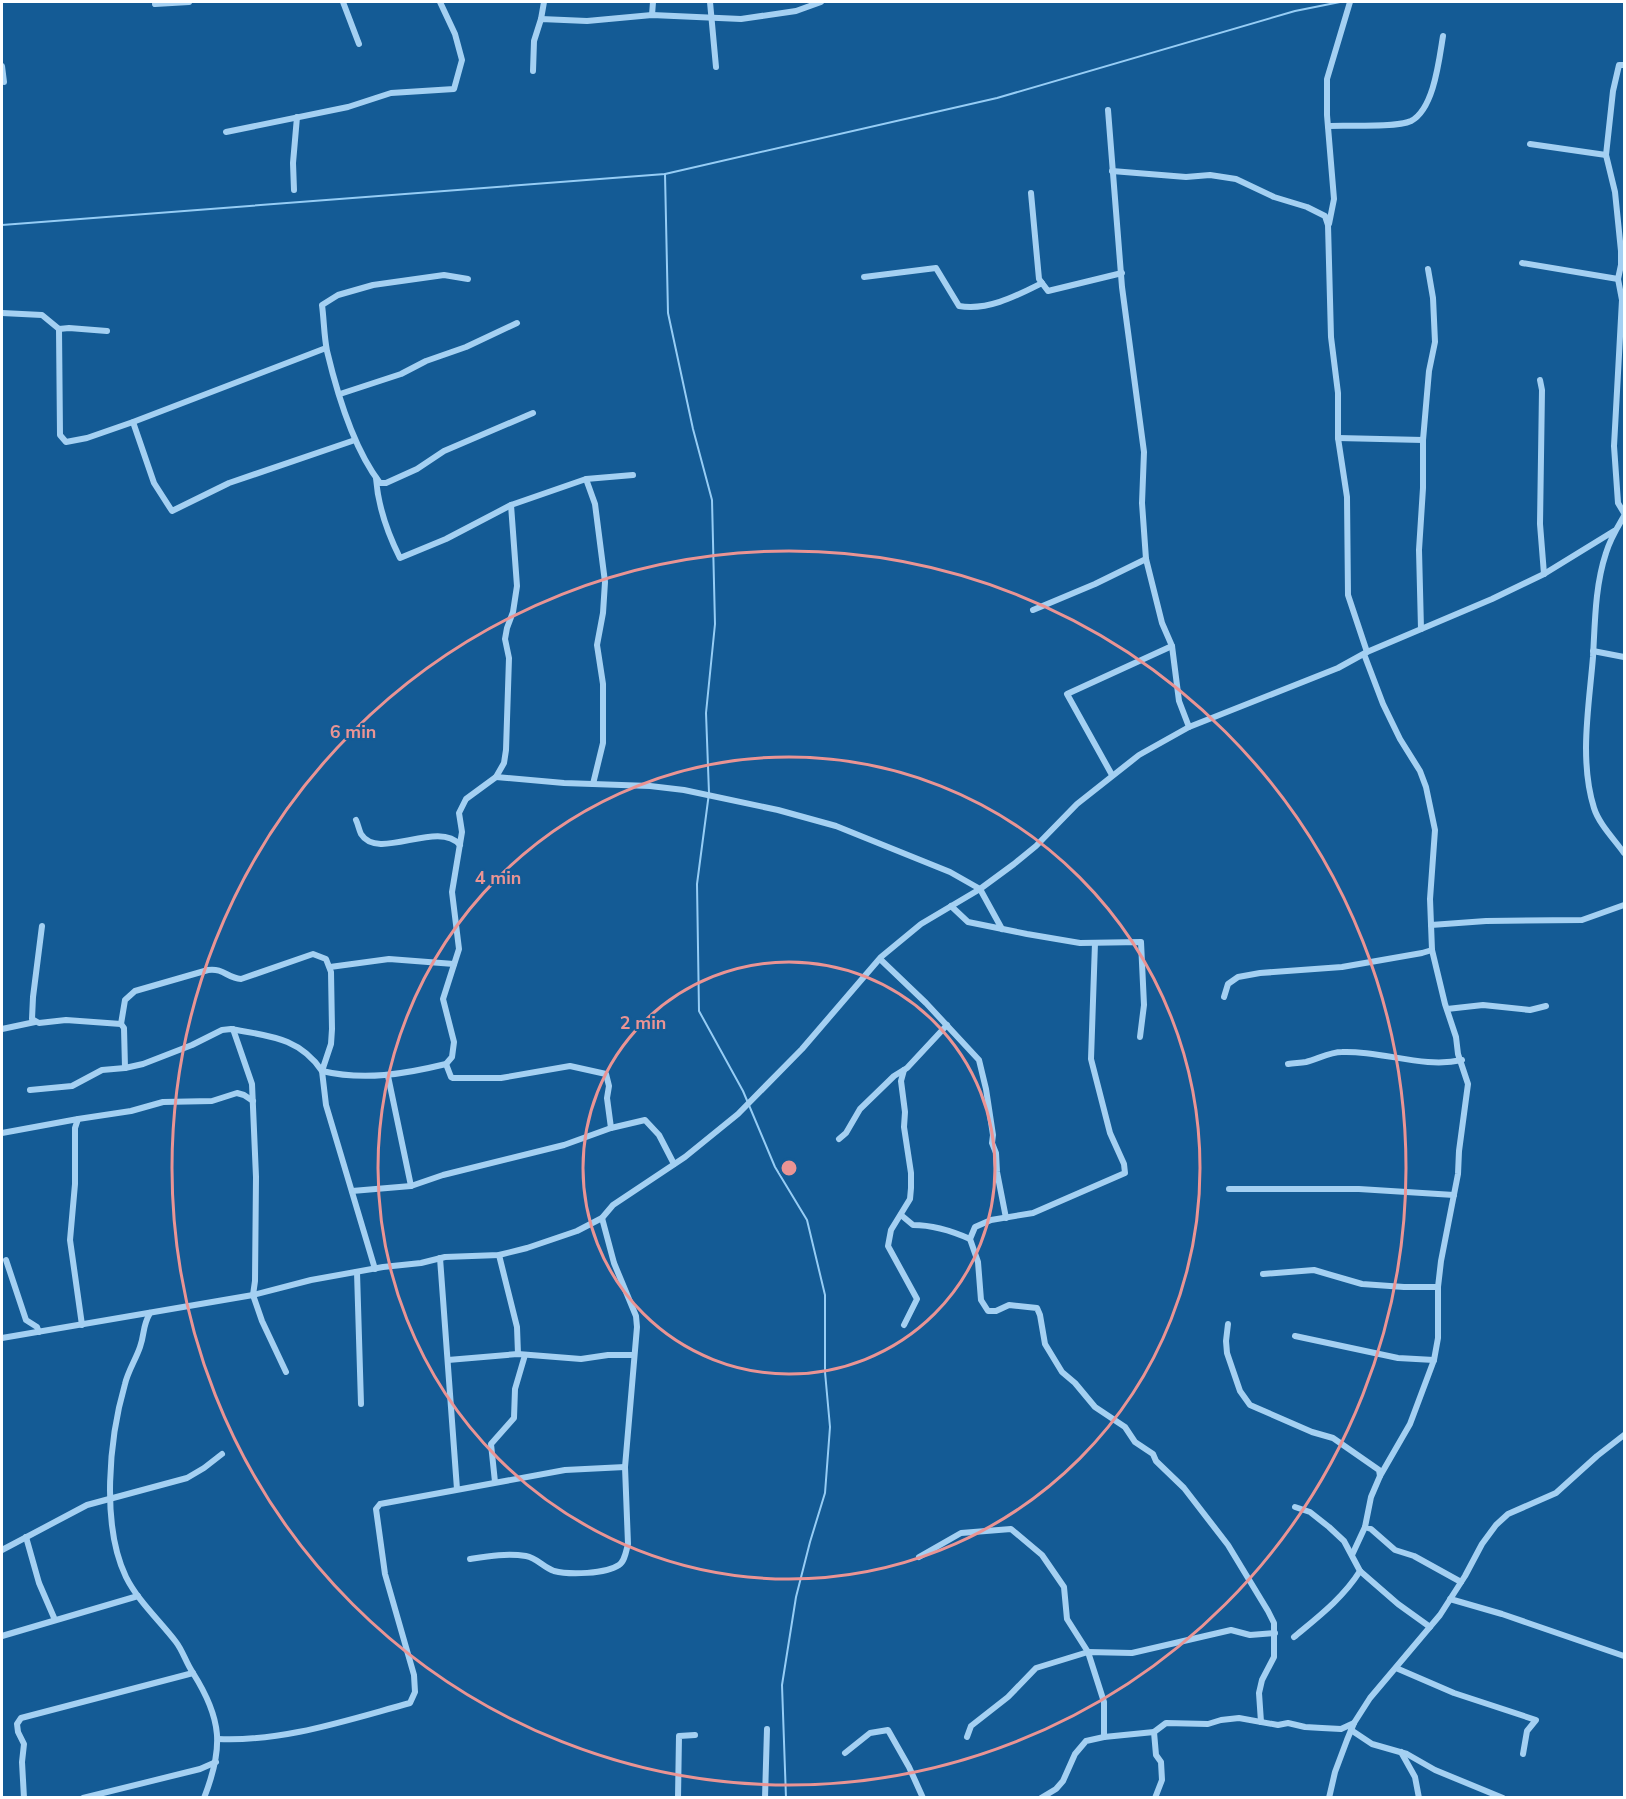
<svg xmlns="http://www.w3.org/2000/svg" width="1626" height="1799" font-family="'Nunito Sans',sans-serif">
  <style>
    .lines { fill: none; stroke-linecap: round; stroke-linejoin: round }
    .stream { stroke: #96cdf5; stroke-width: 2 }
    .minor { stroke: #a4d0f2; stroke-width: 6 }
    .ring { fill: none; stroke: #ea9494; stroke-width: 3 }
    .centre { fill: #ea9494; stroke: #145b95; stroke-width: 3 }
    .ring-label { font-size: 18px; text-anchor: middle; font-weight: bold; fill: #ea9494; stroke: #145b95; stroke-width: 4.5; stroke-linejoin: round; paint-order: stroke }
  </style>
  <rect width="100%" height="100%" fill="#145b95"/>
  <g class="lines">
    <g class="stream">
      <polyline points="665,174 668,313 693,429 712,500 715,624 706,713 709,793 697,884 699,1011 743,1091 775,1167 807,1220 825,1295 825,1372 830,1427 825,1493 810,1542 796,1597 782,1685 786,1798"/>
      <polyline points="2,225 665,174 997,98 1295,11 1340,2"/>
    </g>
    <g class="minor">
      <polyline points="343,2 359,44"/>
      <polyline points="710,2 716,67"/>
      <polyline points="155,4 189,2"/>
      <polyline points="652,15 653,2"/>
      <polyline points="541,19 544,2"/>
      <polyline points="1624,65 1619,65 1613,91 1606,155 1615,192 1621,251 1621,265 1618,279 1622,300 1614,446 1618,503 1624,513"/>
      <polyline points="2,66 4,82"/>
      <polyline points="533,71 534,41 541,19 587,21 652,15 741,19 796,11 821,2"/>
      <polyline points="1108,110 1122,287 1144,452 1142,503 1146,559 1162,623 1172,646 1179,701 1189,727"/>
      <path d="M1328 126C1346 125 1396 128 1411 121 1434 109 1439 60 1443 36"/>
      <polyline points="226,132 348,107 391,93 454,89 462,60 455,34 440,2"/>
      <polyline points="1530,144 1606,155"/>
      <polyline points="1112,171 1186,177 1210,175 1236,179 1274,197 1307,207 1325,216 1328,225 1331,337 1338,393 1338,438 1347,497 1348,595 1367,652"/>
      <polyline points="294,190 293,163 297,117"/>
      <polyline points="1031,193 1039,279 1048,291 1122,273"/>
      <polyline points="1329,224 1334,199 1327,115 1327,79 1350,2"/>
      <polyline points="1522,263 1618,279"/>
      <path d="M864 277 936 268 959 306C988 311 1016 296 1042 283"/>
      <path d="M468 279 444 275 373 285 338 295 322 305C324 320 324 336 327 351 337 393 353 448 380 483H386L417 469 444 451 533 413"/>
      <polyline points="2,313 42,315 59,329 69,328 107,331"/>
      <polyline points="59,329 60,435 66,442 87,438 133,422 326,348"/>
      <polyline points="1540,380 1542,390 1540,524 1544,574"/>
      <polyline points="340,394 401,374 426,361 466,347 517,323"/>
      <polyline points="133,422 154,483 172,511 229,483 355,440"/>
      <polyline points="1338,438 1423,440 1429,371 1435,342 1433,298 1428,269"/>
      <path d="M376 478C378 507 387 532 400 558L446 539 511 505"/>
      <polyline points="586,479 595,504 605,582 603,613 597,645 603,684 603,743 593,784"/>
      <path d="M1624 516C1617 528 1610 539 1606 553 1595 586 1595 622 1593 657 1589 706 1579 760 1594 808 1599 824 1614 839 1624 853"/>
      <polyline points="1033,610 1095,584 1146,559"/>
      <polyline points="1421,629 1419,550 1423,488 1423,440"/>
      <polyline points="1593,651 1624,657"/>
      <polyline points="1364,654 1383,704 1400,739 1420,771 1426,787 1435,830 1430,899 1432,950 1445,1004 1456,1037 1458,1054 1468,1084 1459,1151 1458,1174 1441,1261 1438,1287 1438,1338 1434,1360 1410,1424 1380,1476 1371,1497 1365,1527 1371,1529 1395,1550 1414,1556 1461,1582"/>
      <polyline points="1112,775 1067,694 1172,646"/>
      <polyline points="496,777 564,783 650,786 684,790 778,810 836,826 950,872 980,889 1002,929"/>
      <path d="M356 820C358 824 359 830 361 834 378 862 438 819 460 845"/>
      <polyline points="951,906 968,922 1027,934 1080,943 1141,942 1144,1005 1140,1037"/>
      <polyline points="1431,925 1486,921 1582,920 1624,905"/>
      <polyline points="42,926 33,997 32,1019 39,1023 66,1020 121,1024 124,1028 125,1068"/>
      <polyline points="1095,943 1091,1059 1110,1133 1124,1164 1125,1173 1033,1213 991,1220 975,1227 970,1239 978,1262 981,1300 988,1311 996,1311 1009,1305 1037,1308 1040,1315 1045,1344 1062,1372 1075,1383 1095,1407 1125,1427 1135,1442 1153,1454 1156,1461 1184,1488 1228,1545 1268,1611 1274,1623 1274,1657 1262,1680 1259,1693 1261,1722"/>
      <polyline points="880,959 926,1003 979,1060 986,1089 993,1135 992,1143 996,1153 997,1172 1006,1218"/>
      <polyline points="330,967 389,959 454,964"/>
      <polyline points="1224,997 1228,984 1238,977 1260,973 1342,967 1422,953 1432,950"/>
      <polyline points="1447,1009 1483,1005 1530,1010 1546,1006"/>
      <path d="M121 1024 125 1000 135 991 208 970C224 968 227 978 241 979L313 954 326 959 331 972 332 1029 331 1044 322 1071 326 1105 375 1269"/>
      <polyline points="2,1029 35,1022"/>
      <polyline points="233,1029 252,1084 256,1177 255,1281 253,1295 262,1321 286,1372"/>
      <polyline points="446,1064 451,1077 453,1078 501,1078 570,1066 606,1074 609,1086 607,1098 611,1128"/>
      <path d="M1288 1064C1294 1063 1300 1063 1306 1062 1318 1059 1330 1052 1342 1052 1381 1050 1423 1069 1462 1060"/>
      <polyline points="388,1076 411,1186"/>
      <path d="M30 1090 72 1086 102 1070 125 1068 143 1064 192 1045 222 1030 231 1029C268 1036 299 1037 322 1071 364 1081 405 1074 446 1064L452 1057 454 1042 443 999 459 949 452 892 462 832 459 813 466 799 496 777 504 763 506 750 509 658 505 639 507 628 513 612 517 586 511 505 586 479 633 475"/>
      <polyline points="2,1133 78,1119"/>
      <polyline points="839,1139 846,1133 860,1109 894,1076 907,1068 947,1025"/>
      <polyline points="1229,1189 1359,1189 1454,1195"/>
      <polyline points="352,1191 411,1186 443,1175 564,1145 611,1128 645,1120 659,1135 674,1164"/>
      <path d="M901 1215 913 1225C933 1225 952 1231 970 1239"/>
      <polyline points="499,1255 517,1327 518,1354"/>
      <polyline points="440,1258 457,1489"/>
      <polyline points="6,1260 26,1320 37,1327 39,1332"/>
      <polyline points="357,1272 361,1404"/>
      <polyline points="1263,1274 1314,1270 1362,1284 1404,1287 1438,1287"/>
      <path d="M150 1313C142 1327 145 1333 140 1347 136 1359 128 1371 125 1384 109 1439 101 1525 126 1577 138 1601 159 1620 176 1642 183 1651 186 1663 193 1673 222 1719 224 1747 204 1798"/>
      <polyline points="1228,1324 1226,1341 1227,1353 1240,1391 1250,1405 1312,1432 1333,1438 1379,1470 1380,1476"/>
      <polyline points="82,1325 70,1240 75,1184 75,1128 78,1119 131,1111 163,1102 212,1101 237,1093 244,1095 253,1101"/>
      <polyline points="904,1325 917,1299 888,1246 891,1230 910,1199 911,1188 911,1173 904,1127 905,1112 901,1081 904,1070"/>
      <polyline points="1295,1336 1398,1358 1434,1360"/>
      <polyline points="2,1338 253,1295 311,1280 383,1267 421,1263 445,1257 499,1255 527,1248 577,1231 602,1218 613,1205 685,1157 738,1114 802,1049 881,957 921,924 980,889 1014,864 1036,846 1077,804 1139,755 1189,727 1338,668 1367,652 1492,599 1544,574 1614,531"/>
      <polyline points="448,1360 518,1354 581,1359 608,1355 634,1355"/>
      <polyline points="495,1482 491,1444 514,1418 515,1389 525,1355"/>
      <polyline points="1295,1507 1310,1512 1329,1527 1344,1541 1360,1571 1398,1604 1430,1627"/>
      <polyline points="26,1537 39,1583 55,1620"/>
      <polyline points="2,1550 87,1505 187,1478 204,1468 222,1454"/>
      <polyline points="1352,1555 1365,1527"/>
      <polyline points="919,1557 961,1533 1011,1529 1042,1555 1064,1587 1067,1619 1088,1652 1104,1702 1104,1737"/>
      <path d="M470 1559C489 1556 507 1553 526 1556 537 1558 543 1567 554 1571 569 1575 606 1574 619 1565 625 1561 626 1551 628 1544L625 1467 637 1327 636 1316 614 1263 602 1218"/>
      <polyline points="1450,1599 1502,1614 1624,1656"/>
      <polyline points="2,1636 138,1596"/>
      <path d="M1294 1637C1318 1617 1343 1598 1360 1571"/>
      <polyline points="1396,1668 1454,1693 1536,1720 1527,1731 1523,1754"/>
      <polyline points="1351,1730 1372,1744 1407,1754 1435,1770 1503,1798"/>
      <polyline points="1154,1732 1156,1755 1161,1762 1162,1780 1155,1798"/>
      <polyline points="967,1737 971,1726 1008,1697 1036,1668 1088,1652 1132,1653 1231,1630 1250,1635 1275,1633"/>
      <path d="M218 1739C283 1742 347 1720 410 1703L415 1692 414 1675 385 1574 376 1509 380 1504 565 1470 625 1467"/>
      <polyline points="1401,1752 1415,1777 1419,1798"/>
      <polyline points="845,1753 870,1733 888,1730 909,1767 923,1798"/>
      <polyline points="24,1798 22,1762 24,1744 18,1732 17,1724 21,1718 193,1673"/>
      <polyline points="83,1798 200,1769 216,1762"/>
      <polyline points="678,1798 679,1736 695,1735"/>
      <polyline points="765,1798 767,1729"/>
      <polyline points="1041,1798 1056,1789 1063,1781 1075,1754 1086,1741 1104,1737 1154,1732 1166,1723 1208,1724 1221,1720 1239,1718 1278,1725 1288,1723 1305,1727 1322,1728 1341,1729 1354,1723"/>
      <polyline points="1329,1798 1335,1772 1347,1740 1354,1723 1370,1698 1440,1615 1465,1576 1482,1544 1496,1525 1508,1514 1556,1493 1597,1456 1624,1435"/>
    </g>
  </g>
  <g class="ring">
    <circle cx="789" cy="1168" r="206"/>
    <circle cx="789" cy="1168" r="411"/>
    <circle cx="789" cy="1168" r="617"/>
  </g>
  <circle cx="789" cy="1168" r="9" class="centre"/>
  <g class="ring-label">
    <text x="353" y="738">6 min</text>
    <text x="498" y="884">4 min</text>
    <text x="643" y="1029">2 min</text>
  </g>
  <rect width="1626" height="1799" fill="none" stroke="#ffffff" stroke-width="6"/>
</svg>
